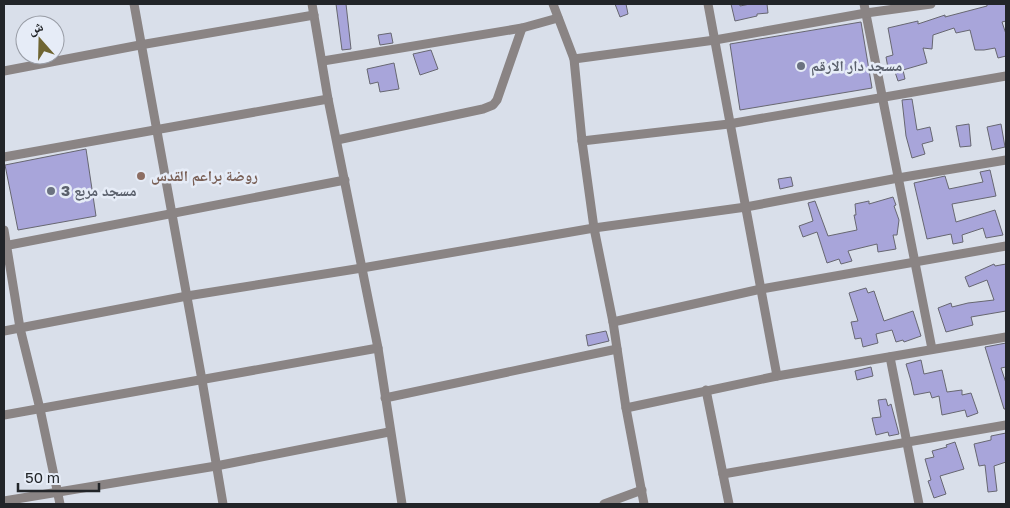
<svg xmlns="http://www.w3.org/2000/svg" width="1010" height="508" font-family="'Golos Text','Noto Naskh Arabic',sans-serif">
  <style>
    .building { fill: #a8a5da; stroke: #676771 }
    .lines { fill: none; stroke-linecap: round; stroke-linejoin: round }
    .street { stroke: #8a8484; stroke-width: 9 }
    .worship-dot { fill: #6b7280; stroke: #e6ecf7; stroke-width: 2 }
    .education-dot { fill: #8d6e63; stroke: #e6ecf7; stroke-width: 2 }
    .labels { text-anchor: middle; stroke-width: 5; stroke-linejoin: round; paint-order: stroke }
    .worship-label { font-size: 15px; font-weight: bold; fill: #5b616d; stroke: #e6ecf7; text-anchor: start }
    .education-label { font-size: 15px; font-weight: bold; fill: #785e54; stroke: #e6ecf7; text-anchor: start }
  </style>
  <rect width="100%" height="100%" fill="#d9dfea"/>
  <g class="building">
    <polygon points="336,4 346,4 351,49 342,50"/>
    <polygon points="615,4 626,4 628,14 620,17"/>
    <polygon points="731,4 740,4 740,6 750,4 767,4 768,13 757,14 757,16 735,21"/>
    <polygon points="987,4 1006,4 1006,21 1002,22 1006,34 1006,56 998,58 995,48 984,50 975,50 970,30 956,33 954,28 933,35 932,49 923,48 927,63 903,70 905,79 898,81 893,66 888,68 886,57 893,55 888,28 918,21 918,24 945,15 945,17 987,6"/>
    <polygon points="861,22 872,88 740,110 730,44"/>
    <polygon points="391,33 393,43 380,45 378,35"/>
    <polygon points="431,50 438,69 420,75 413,54"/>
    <polygon points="394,63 399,89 380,92 378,82 370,84 367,69"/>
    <polygon points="912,99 917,130 930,127 933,141 922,144 925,154 912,158 906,136 902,100"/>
    <polygon points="969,124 971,146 960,147 956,126"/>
    <polygon points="1001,124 1005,147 992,150 987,127"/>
    <polygon points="86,149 96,216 18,230 5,165"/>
    <polygon points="990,170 996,196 952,204 956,222 995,210 1003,235 986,238 983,228 962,235 963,242 953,244 951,234 927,239 914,183 945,176 949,189 983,182 980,172"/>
    <polygon points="791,177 793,186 780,189 778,179"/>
    <polygon points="893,197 896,205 894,206 899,220 897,235 893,235 896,249 878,252 877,244 848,251 852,261 841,264 839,259 827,263 817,232 803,237 799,226 813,221 808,203 815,201 828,236 857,230 854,215 856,215 855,204 869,201 869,204"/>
    <polygon points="994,264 995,266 1006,264 1006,311 971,317 973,325 946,332 938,308 951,303 952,307 968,303 994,300 987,280 969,287 965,277"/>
    <polygon points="866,288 868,293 874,291 884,321 913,311 921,336 904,342 903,340 896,342 892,330 876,334 878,343 863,347 861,338 855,339 851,322 858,321 849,293"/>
    <polygon points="606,331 609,341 588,346 586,335"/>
    <polygon points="1006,343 1006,367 1001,368 1006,383 1006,409 1004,409 985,347"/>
    <polygon points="921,360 924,374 942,370 947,392 962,390 962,395 971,393 978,413 967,417 965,410 942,415 939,396 932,398 930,392 914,395 911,381 906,364"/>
    <polygon points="871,367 873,376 857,380 855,371"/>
    <polygon points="886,399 888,406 891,404 899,434 889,436 888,432 876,435 872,418 881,417 878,400"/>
    <polygon points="1006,433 1006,462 994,466 997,491 988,492 985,465 979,466 974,444 991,440 991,436"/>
    <polygon points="955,442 964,469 940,476 946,494 934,498 928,481 931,480 925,459 934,457 932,451 947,447 946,445"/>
  </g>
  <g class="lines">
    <g class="street">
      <polyline points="134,4 202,380 223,504"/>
      <polyline points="312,4 328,99 378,348 402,504"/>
      <polyline points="553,4 574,59 582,141 594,228 613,322 626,408 644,504"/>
      <polyline points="708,4 777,376"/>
      <polyline points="864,4 932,349"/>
      <polyline points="574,59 715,40 866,13 931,4"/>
      <polyline points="323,61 522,28 558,18"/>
      <polyline points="4,71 140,45 314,15"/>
      <polyline points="337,140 483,109 493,105 497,100 522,28"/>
      <polyline points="582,141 729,124 1006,76"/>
      <polyline points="4,157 328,99"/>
      <polyline points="4,230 20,328 40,409 60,504"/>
      <polyline points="4,246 345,180"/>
      <polyline points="613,322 761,289 1006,246"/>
      <polyline points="4,331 187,296 362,268 594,228 746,207 898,178 1006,160"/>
      <polyline points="890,357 919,504"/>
      <polyline points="706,390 729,504"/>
      <polyline points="385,398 617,349"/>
      <polyline points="626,408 777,376 1006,337"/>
      <polyline points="4,415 378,348"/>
      <polyline points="723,474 1006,425"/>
      <polyline points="4,501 216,466 389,432"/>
      <polyline points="604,504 642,490"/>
    </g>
  </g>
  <g class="worship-dot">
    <circle cx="801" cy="66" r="5"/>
    <circle cx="51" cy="191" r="5"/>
  </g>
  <circle class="education-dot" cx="141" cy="176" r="5"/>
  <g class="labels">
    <g class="worship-label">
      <text x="811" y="71">مسجد دار الارقم</text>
      <text x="61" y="196">مسجد مربع 3</text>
    </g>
    <g class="education-label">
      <text x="151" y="181">روضة براعم القدس</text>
    </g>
  </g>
  <rect width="1010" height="508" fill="none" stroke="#222529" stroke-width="10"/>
  <g transform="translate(40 40) rotate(340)"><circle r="24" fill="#e6ecf7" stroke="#989ca5"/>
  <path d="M0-4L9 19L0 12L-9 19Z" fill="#6f6532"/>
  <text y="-8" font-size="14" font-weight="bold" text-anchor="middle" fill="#222529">ش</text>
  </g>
  <path d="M18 483v8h81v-8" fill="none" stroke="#222529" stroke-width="2.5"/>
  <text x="25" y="483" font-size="15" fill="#222529" stroke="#e6ecf7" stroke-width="4" paint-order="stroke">50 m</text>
</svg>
